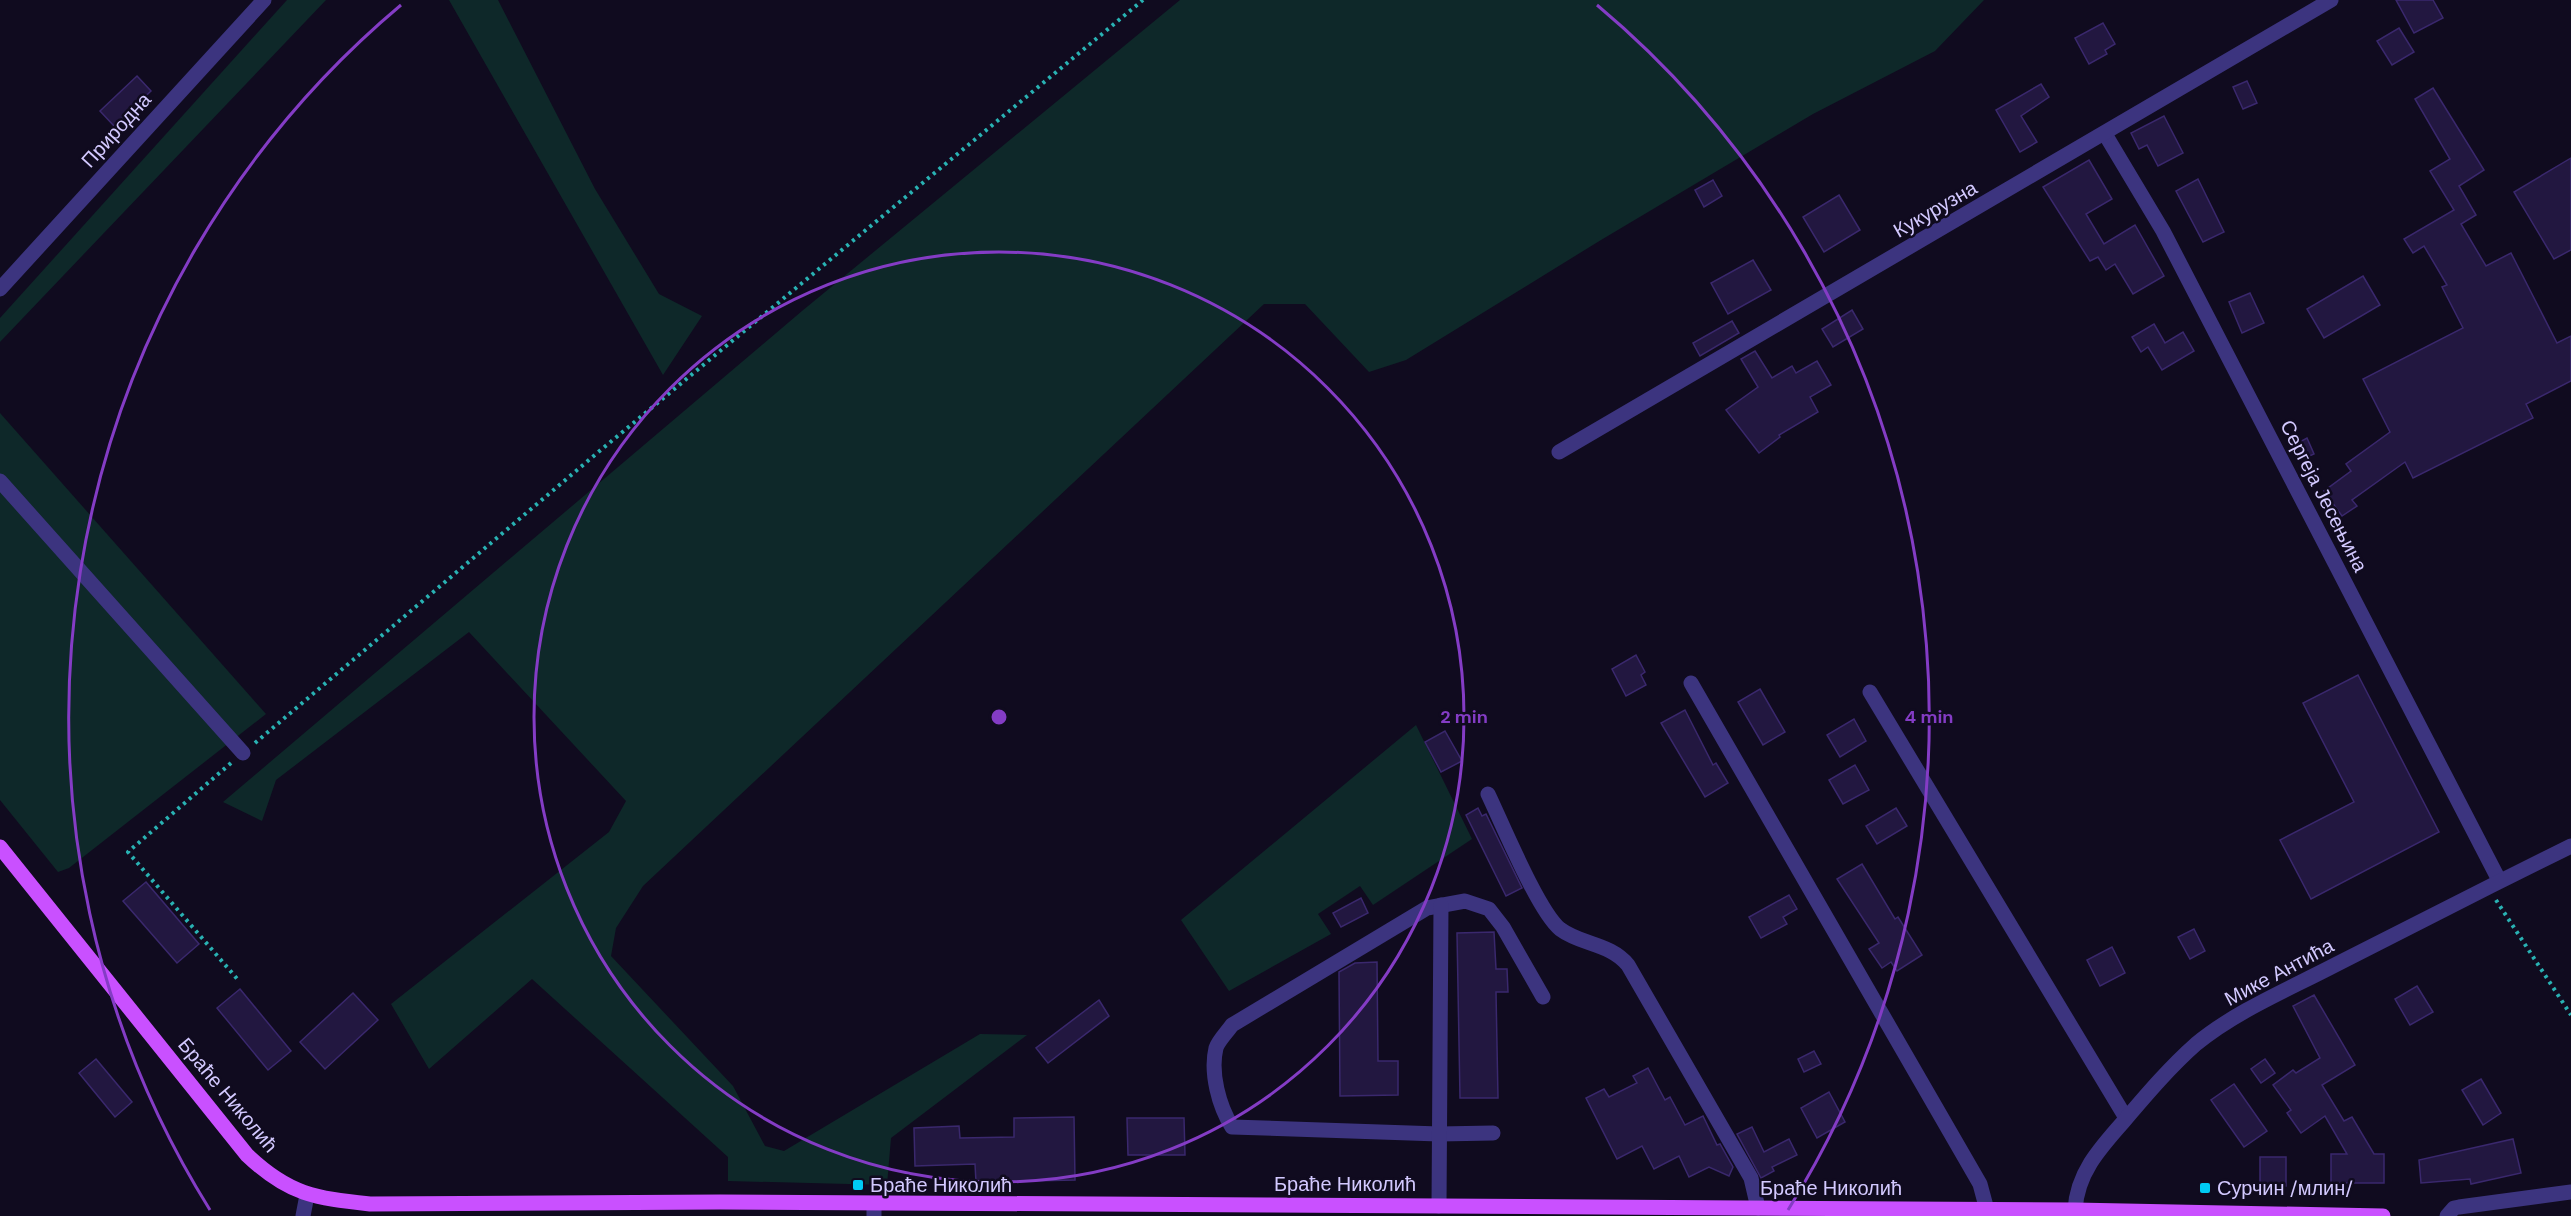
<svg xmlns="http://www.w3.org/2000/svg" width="2571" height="1216" font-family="'DM Sans',sans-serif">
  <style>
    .green { fill: #0e2829 }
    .building { fill: #221740; stroke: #3a286d; stroke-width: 1.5 }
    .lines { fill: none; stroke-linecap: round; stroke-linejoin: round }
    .path { stroke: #29b2b3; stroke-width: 4; stroke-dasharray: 3 4.5; stroke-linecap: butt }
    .minor { stroke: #3c347f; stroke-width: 15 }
    .major { stroke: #c950ff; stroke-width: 15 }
    .ring { fill: none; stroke: #843cc5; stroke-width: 3 }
    .poi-dot { fill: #00cbf4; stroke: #100b1f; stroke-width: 2 }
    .labels { text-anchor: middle; stroke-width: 5; stroke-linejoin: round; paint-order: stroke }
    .street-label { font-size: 20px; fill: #d3c9ff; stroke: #100b1f }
    .poi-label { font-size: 20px; fill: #d3c9ff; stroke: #100b1f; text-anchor: start }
    .centre { fill: #843cc5; stroke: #100b1f; stroke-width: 3 }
    .ring-label { font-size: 18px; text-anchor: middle; font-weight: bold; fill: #843cc5; stroke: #100b1f; stroke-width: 5; stroke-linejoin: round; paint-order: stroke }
  </style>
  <rect width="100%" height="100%" fill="#100b1f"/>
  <g class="green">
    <polygon points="287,0 326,0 0,342 0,318"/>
    <polygon points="449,0 498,0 595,189 659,294 702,316 663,375"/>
    <polygon points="1180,0 1984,0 1935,51 1813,114 1601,240 1406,360 1369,372 1305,304 1264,304 643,886 616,928 611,956 733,1086 765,1146 784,1151 980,1034 1027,1035 891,1138 887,1185 728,1181 728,1157 532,979 429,1069 391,1004 609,832 626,801 469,632 276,780 262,821 223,802 802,311"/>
    <polygon points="0,413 266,714 69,868 58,872 0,800"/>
    <polygon points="1416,725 1472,839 1373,905 1360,886 1318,914 1331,934 1229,991 1181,920"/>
  </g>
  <g class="building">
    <polygon points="2396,0 2433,0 2443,18 2414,33"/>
    <polygon points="2103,23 2115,44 2105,50 2107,54 2089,64 2075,38"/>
    <polygon points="2399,28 2414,52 2392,65 2377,41"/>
    <polygon points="137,76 151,91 114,126 100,111"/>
    <polygon points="2247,81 2257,103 2243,109 2233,87"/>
    <polygon points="2041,84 2049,97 2021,116 2037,142 2020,152 1996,110"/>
    <polygon points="2433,88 2484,170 2459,186 2476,215 2461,224 2486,266 2511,253 2557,343 2571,336 2571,381 2526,404 2533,418 2413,478 2405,462 2352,500 2357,506 2342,516 2324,491 2351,471 2346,464 2390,432 2363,379 2463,328 2442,287 2447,285 2424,246 2413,253 2404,239 2454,210 2430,171 2450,159 2415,99"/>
    <polygon points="2164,116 2183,153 2158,166 2147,145 2139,149 2131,133"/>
    <polygon points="2571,158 2571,250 2554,259 2514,192"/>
    <polygon points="2089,160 2112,199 2086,214 2104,244 2135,225 2164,276 2133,294 2115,264 2106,270 2098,257 2090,261 2043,187"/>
    <polygon points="2198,179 2224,232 2203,242 2176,191"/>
    <polygon points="1713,180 1722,196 1704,207 1695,190"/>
    <polygon points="1839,195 1860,230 1824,252 1803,217"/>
    <polygon points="1753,260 1771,290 1728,314 1711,283"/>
    <polygon points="2363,276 2380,305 2324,338 2307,309"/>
    <polygon points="2250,293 2264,323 2242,333 2229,302"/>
    <polygon points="1852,310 1863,329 1833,347 1822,329"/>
    <polygon points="1732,321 1739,333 1700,356 1693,343"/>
    <polygon points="2154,324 2165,343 2183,332 2194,351 2162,370 2148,347 2141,352 2132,337"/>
    <polygon points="1755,351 1772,378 1792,366 1796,373 1817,361 1831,385 1810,397 1818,412 1779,435 1780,437 1759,453 1726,410 1758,387 1741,359"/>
    <polygon points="2307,438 2314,454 2301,460 2294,445"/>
    <polygon points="1636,655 1645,672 1641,675 1646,685 1626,696 1612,669"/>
    <polygon points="2358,675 2439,832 2311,899 2280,840 2354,802 2303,703"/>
    <polygon points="1760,689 1785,732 1763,745 1738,702"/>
    <polygon points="1685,710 1713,765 1716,763 1728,783 1705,797 1661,723"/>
    <polygon points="1854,719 1866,741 1840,757 1827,735"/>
    <polygon points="1445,731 1462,761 1441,772 1425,742"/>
    <polygon points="1855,765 1869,790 1843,804 1829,780"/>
    <polygon points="1478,808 1482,816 1486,814 1522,888 1506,896 1466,815"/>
    <polygon points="1896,808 1907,826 1877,844 1866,826"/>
    <polygon points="1862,864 1895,919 1898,917 1922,955 1897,971 1891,962 1882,968 1869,949 1879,943 1837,879"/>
    <polygon points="146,882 199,944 177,963 123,901"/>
    <polygon points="1789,895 1797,909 1783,917 1787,924 1761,938 1749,917"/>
    <polygon points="1361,898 1368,913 1341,927 1333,913"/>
    <polygon points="2194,929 2205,951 2190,959 2178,937"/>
    <polygon points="1494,932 1496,969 1507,969 1508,992 1496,992 1498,1098 1460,1098 1457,933"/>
    <polygon points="2112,947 2125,973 2100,986 2087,960"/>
    <polygon points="1377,962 1378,1061 1398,1061 1398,1095 1340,1096 1339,972 1355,963"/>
    <polygon points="2417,986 2433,1012 2410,1025 2395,999"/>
    <polygon points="240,989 291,1051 268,1070 217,1008"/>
    <polygon points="353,993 378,1020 325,1069 300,1042"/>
    <polygon points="2314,995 2355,1065 2322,1085 2344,1121 2352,1117 2374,1154 2384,1154 2384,1183 2331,1183 2331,1154 2347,1154 2325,1116 2301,1133 2287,1113 2291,1110 2273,1085 2293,1070 2296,1073 2320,1058 2293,1006"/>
    <polygon points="1099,1000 1109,1016 1048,1063 1036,1048"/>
    <polygon points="1814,1051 1821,1064 1804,1072 1798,1059"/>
    <polygon points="96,1059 132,1102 115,1117 79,1073"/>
    <polygon points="2265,1059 2275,1073 2261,1083 2251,1069"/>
    <polygon points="1648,1068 1665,1100 1670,1097 1685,1125 1703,1116 1717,1145 1720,1144 1733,1167 1729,1176 1709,1167 1689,1177 1679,1156 1654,1169 1642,1146 1617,1159 1586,1098 1604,1089 1609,1097 1637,1083 1633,1076"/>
    <polygon points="2481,1079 2501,1113 2483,1125 2462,1090"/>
    <polygon points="2234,1084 2267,1131 2244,1147 2211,1100"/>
    <polygon points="1829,1092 1845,1122 1817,1138 1801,1108"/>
    <polygon points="1074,1117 1075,1180 976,1182 975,1164 915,1166 914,1128 959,1126 960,1138 1014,1137 1014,1118"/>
    <polygon points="1127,1118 1184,1118 1185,1155 1128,1155"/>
    <polygon points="1752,1127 1764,1152 1789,1139 1797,1155 1772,1167 1774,1171 1761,1178 1737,1134"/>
    <polygon points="2513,1139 2521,1173 2471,1184 2470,1179 2421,1183 2419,1160"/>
    <polygon points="2260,1157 2286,1157 2286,1186 2260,1185"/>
  </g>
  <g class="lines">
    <g class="path">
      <polyline points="255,743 596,454 1143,0"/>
      <polyline points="231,763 128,852 239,981"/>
      <polyline points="2496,900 2571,1015"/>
    </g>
    <g class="minor">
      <polyline points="2105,134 2163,231 2499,880"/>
      <polyline points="0,289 264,0"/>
      <polyline points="1559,452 2331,0"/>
      <polyline points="0,481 243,753"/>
      <polyline points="1691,683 1980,1184 1987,1210"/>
      <polyline points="1870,692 2126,1118"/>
      <path d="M1488 794C1502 823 1538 911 1560 929 1581 945 1610 943 1628 965L1751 1178 1758 1208"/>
      <path d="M1493 1133 1439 1134 1232 1127C1219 1106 1210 1073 1216 1048 1218 1041 1228 1031 1232 1025L1427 908 1465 901 1489 909 1503 927 1543 997"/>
      <polyline points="1439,1206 1441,905"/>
      <path d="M2075 1210C2077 1173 2100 1148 2124 1121 2147 1094 2170 1067 2196 1044 2236 1011 2289 989 2335 965 2413 925 2492 885 2571 846"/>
      <polyline points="303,1216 307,1195"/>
      <polyline points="874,1216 874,1204"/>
      <polyline points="2447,1216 2454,1208 2459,1207 2571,1192"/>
    </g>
    <path class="major" d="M0 847 247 1155C289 1195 315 1198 370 1204L720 1202 1267 1205 2075 1210 2383 1216"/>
  </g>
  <g class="ring">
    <circle cx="999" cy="717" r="465"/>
    <path d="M210 1210A930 930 0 0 1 401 5M1597 5A930 930 0 0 1 1788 1210"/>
  </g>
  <g class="poi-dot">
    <rect x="852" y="1179" width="12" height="12" rx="3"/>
    <rect x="2199" y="1182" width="12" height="12" rx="3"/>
  </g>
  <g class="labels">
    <g class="street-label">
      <text transform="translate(116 130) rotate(-48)" y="7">Природна</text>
      <text transform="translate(1935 209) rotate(-30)" y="7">Кукурузна</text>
      <text transform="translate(2324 496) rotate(63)" y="7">Сергеја Јесењина</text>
      <text transform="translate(2279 972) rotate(-28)" y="7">Мике Антића</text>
      <text transform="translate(228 1095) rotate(50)" y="7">Браће Николић</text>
      <text x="1345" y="1191">Браће Николић</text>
      <text x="1831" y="1195">Браће Николић</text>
    </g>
    <g class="poi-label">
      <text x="870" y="1192">Браће Николић</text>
      <text x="2217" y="1195">Сурчин /млин/</text>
    </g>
  </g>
  <circle cx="999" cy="717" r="9" class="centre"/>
  <g class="ring-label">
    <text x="1464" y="723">2 min</text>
    <text x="1929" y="723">4 min</text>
  </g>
</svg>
